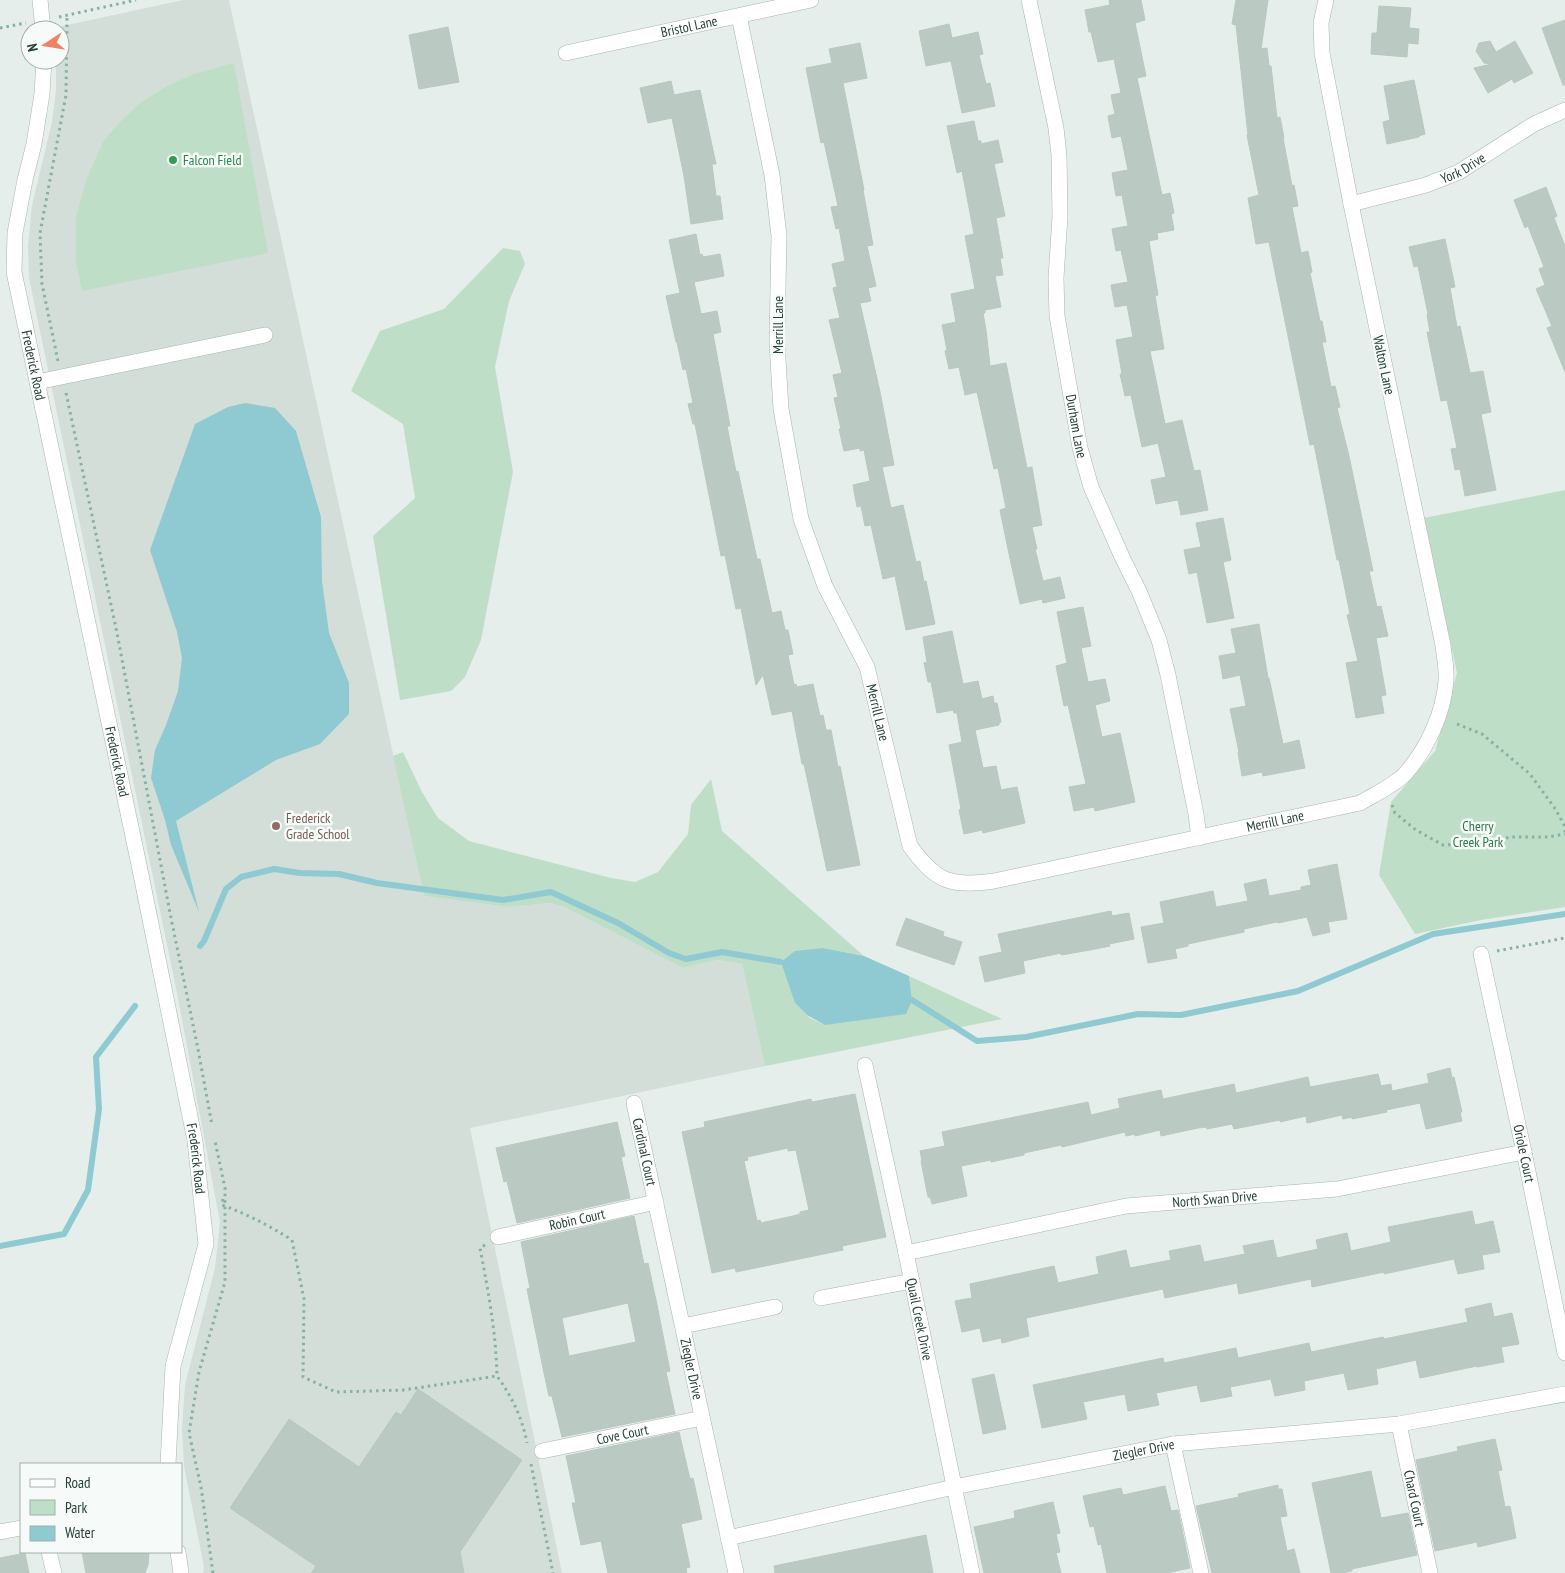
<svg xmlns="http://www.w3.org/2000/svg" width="1565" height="1573" font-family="'PT Sans Narrow',sans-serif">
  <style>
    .built { fill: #d3ded9 }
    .green { fill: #bfdec7 }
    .water { fill: #8fc9d1 }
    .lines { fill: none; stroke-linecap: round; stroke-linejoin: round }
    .stream { stroke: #8fc9d1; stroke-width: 6 }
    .building { fill: #bbc9c3; stroke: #b8c8c1; fill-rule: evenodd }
    .minor-casing { stroke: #a7b6b1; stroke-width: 16 }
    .path { stroke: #87b1a3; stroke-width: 3; stroke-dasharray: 2.5 4; stroke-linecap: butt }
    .minor { stroke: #fff; stroke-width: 15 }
    .leisure-dot { fill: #2e9e5b; stroke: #f6faf8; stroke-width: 2 }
    .education-dot { fill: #8d6e63; stroke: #f6faf8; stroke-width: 2 }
    .labels { text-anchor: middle; stroke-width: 5; stroke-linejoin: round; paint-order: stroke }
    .street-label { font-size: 14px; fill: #244038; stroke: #f6faf8 }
    .leisure-label { font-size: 14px; fill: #27864d; stroke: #f6faf8; text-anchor: start }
    .education-label { font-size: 14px; fill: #785e54; stroke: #f6faf8; text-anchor: start }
    .park-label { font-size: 14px; fill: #2f7649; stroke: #f6faf8 }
  </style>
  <rect width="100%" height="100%" fill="#e5eeea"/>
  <polygon class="built" points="183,0 229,0 424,896 509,907 550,903 564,907 683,968 717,960 742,964 765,1066 470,1128 562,1573 203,1573 204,1567 184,1466 182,1430 185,1385 215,1268 220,1222 177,993 29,278 28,247 32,205 52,122 56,91 56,60 60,60 60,30 55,30 54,28"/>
  <g class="green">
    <polygon points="234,63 268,253 82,291 76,262 76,217 87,178 103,142 120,122 139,104 167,86 194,74"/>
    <polygon points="503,248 520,251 525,264 509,301 495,367 513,472 481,640 465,677 451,691 400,700 373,536 415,498 403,424 351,391 380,331 444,309"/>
    <polygon points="1565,490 1565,907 1481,920 1415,934 1379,875 1391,802 1435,751 1457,673 1424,518"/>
    <polygon points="403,752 422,792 438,818 469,841 611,878 635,882 658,872 688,834 691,805 711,779 722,831 864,956 823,948 795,1003 810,1018 825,1025 912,1000 909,976 1002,1019 765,1066 742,964 717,960 683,968 564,907 550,903 509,907 424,896 393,756"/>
  </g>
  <g class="water">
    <polygon points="245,403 275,408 296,431 321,517 322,581 329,633 349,683 349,714 320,744 276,760 176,821 199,912 171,845 165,820 151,778 155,750 166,725 178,691 182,658 177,632 150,550 195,424 228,407"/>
    <polygon points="823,948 864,956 909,976 912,1000 906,1014 825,1025 807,1015 795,1003 781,962 795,951"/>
  </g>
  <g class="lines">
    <g class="stream">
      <polyline points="200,946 204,941 226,889 241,877 274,869 300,873 339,874 377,883 503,900 551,892 618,923 669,953 686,959 722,952 781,962"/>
      <polyline points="912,1000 977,1041 1026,1037 1138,1014 1181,1015 1298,991 1433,934 1565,914"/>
      <polyline points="0,1246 64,1234 88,1190 99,1109 96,1057 135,1006"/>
    </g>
  </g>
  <g class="building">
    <polygon points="1109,0 1141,0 1145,20 1135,23 1146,76 1137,78 1162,195 1170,193 1174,213 1171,214 1174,230 1157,233 1158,239 1149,241 1158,295 1155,296 1164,349 1150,351 1165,424 1182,420 1194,471 1200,470 1208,510 1181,515 1178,500 1156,504 1151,480 1166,477 1158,443 1142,447 1131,395 1125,396 1120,374 1122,374 1116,340 1133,337 1127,305 1115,307 1111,285 1128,282 1121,250 1116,251 1112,229 1128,226 1122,195 1116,196 1112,173 1128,170 1121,136 1112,138 1108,116 1115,114 1111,95 1121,93 1114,59 1098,62 1091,32 1089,32 1085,10 1110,5"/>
    <polygon points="1236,0 1268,0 1261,49 1267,48 1269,66 1271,66 1277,118 1280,117 1284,138 1283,138 1292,186 1294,185 1298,206 1292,207 1301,253 1308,251 1312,272 1310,273 1320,321 1322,321 1326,342 1322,342 1331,387 1335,386 1340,407 1337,408 1349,456 1373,571 1369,571 1377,607 1381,606 1388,636 1376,638 1386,695 1381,696 1384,713 1356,718 1346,663 1358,661 1347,615 1350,614 1339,560 1337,560 1314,444 1310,445 1269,242 1256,244 1248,198 1259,195 1247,135 1248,135 1236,25 1232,24"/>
    <polygon points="1379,6 1411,8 1409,28 1419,29 1418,44 1408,43 1407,57 1371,54 1372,33 1377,33"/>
    <polygon points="1565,20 1565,85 1563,85 1542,28"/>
    <polygon points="949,24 952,38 978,32 983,54 979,55 986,84 990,83 995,106 962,113 951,61 926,66 919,31"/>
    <polygon points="448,27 459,82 419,89 409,35"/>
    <polygon points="1490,41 1496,52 1515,41 1533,73 1514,83 1512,79 1488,93 1474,68 1492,64 1484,63 1476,51 1479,43"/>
    <polygon points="860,43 867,78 843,83 864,190 863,190 873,245 867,246 876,286 868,288 871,301 860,303 880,392 894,465 882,467 891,508 903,505 916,562 920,561 924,582 926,581 935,624 906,630 895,576 883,579 871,525 865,526 861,506 857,507 853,485 870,481 864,450 860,451 860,448 844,451 839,429 841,429 834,398 838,397 833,375 842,373 829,320 840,318 833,288 837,287 832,264 845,261 839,228 836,229 831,207 838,206 824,142 821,143 806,68 832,63 829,49"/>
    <polygon points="1414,80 1425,134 1419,136 1419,137 1387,144 1383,122 1390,120 1384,86"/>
    <polygon points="671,81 674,95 700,90 716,164 712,164 716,196 720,196 723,219 691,224 684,176 672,118 648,123 640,88"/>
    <polygon points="974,121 978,141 981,141 981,144 998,140 1003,162 994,164 1005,216 996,218 1003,258 1000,258 1003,275 995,276 1001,307 985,310 985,313 983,313 986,330 990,366 1006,363 1027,468 1032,467 1042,525 1032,527 1037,549 1035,549 1043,581 1060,577 1065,598 1043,603 1042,599 1020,604 1009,554 1000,510 1006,508 998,468 994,469 977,392 965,395 959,367 949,369 945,351 947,350 942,325 956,322 951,294 975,289 965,236 974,234 962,171 957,173 947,126"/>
    <polygon points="1546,187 1557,216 1554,218 1565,246 1565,372 1547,328 1552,326 1536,289 1545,285 1539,269 1544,267 1528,226 1525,228 1514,200"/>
    <polygon points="696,234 700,255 702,254 703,257 720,254 724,276 694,282 701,314 717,311 721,332 713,334 730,426 727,426 736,472 738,471 757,559 760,559 772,613 781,611 785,630 788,630 793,654 788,655 794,685 796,684 797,687 813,684 820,716 823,715 826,730 831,730 838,767 840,766 860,865 827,871 804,764 802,764 792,711 772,715 763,675 756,685 741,608 736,609 725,555 721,556 695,424 693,424 688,404 693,403 686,369 683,370 677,342 676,342 666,296 680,293 669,240"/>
    <polygon points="1445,239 1455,287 1450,288 1457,327 1460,326 1470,373 1483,371 1491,412 1481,414 1496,490 1465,496 1460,469 1455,470 1451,449 1457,448 1447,400 1441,401 1427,332 1430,332 1427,315 1428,314 1418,266 1414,267 1409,247"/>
    <polygon points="1223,518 1231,560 1223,562 1234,618 1207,623 1197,572 1189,574 1184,550 1201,547 1196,523"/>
    <polygon points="1083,607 1091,646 1081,648 1088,682 1105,679 1110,701 1095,705 1102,737 1120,733 1135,802 1095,811 1094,807 1074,811 1069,787 1086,784 1068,705 1064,706 1056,666 1067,663 1057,612"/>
    <polygon points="1259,624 1268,678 1269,678 1283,744 1299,740 1305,768 1263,776 1262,772 1242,776 1238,752 1239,752 1230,709 1246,706 1240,675 1223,679 1219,656 1236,653 1231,629"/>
    <polygon points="952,631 963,684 978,681 982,699 993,696 994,703 997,703 1001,722 999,723 999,725 975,730 983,768 996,766 1001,790 1017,787 1025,823 983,833 982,830 964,834 959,810 961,809 949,745 962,742 957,713 954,713 953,710 937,713 931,682 928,682 924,663 927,662 923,637"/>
    <polygon points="1337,864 1347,919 1328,922 1330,932 1313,936 1307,917 1278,923 1277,922 1244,929 1244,932 1188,944 1188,946 1175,949 1177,958 1148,963 1141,927 1164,923 1160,902 1213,891 1216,907 1248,901 1244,884 1266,879 1269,896 1301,890 1301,887 1311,885 1308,870"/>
    <polygon points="1111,911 1112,916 1129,913 1134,939 1109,944 1110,946 1090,950 1061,955 1061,953 1023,961 1025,973 985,982 979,957 1002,952 998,934"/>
    <polygon points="906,918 944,932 943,936 962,942 954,965 896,945"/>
    <polygon points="1450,1068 1452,1078 1454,1077 1462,1112 1460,1112 1462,1121 1426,1129 1420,1103 1386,1110 1387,1112 1352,1119 1352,1117 1343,1119 1342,1115 1307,1123 1306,1116 1280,1122 1280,1120 1234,1129 1232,1124 1207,1129 1206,1127 1198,1128 1161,1136 1160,1130 1135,1136 1135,1134 1126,1136 1125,1132 1062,1147 1061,1145 1024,1153 1024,1155 991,1162 991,1160 961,1166 967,1196 932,1204 930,1197 928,1197 921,1161 922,1161 920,1151 945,1146 942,1132 1088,1102 1091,1115 1120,1108 1118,1099 1161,1090 1163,1099 1234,1084 1236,1093 1308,1077 1310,1087 1378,1074 1381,1086 1391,1084 1392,1091 1429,1083 1427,1074"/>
    <path d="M855 1094 886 1237 842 1246 843 1250 736 1272 735 1268 712 1273 682 1132 705 1127 704 1122 718 1119 811 1099 812 1102ZM788 1148V1151L796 1150 809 1210 800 1212V1214L793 1216 761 1223 760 1220 757 1221 744 1161 748 1160 747 1157Z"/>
    <polygon points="617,1122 625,1156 621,1157 630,1198 517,1223 507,1181 504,1182 496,1148"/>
    <polygon points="1472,1211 1475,1225 1493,1221 1500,1252 1482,1255 1484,1269 1458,1274 1454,1259 1384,1274 1384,1272 1312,1287 1311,1279 1239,1294 1237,1283 1165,1298 1163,1289 1026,1318 1029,1336 1002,1343 1001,1338 983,1342 980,1328 962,1332 955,1301 972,1298 970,1284 1054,1266 1058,1283 1099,1274 1096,1257 1126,1250 1130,1268 1171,1260 1169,1251 1200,1245 1204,1262 1245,1254 1243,1246 1273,1240 1277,1258 1318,1249 1316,1240 1347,1233 1351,1251 1391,1242 1388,1227"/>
    <path d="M634 1216 644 1264 648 1263 657 1305 670 1371 666 1372 675 1414 562 1437 552 1396H549L544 1373 527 1289 530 1288 521 1242ZM628 1303 636 1342 569 1356 562 1318Z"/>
    <polygon points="1491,1303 1494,1317 1512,1313 1519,1344 1501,1347 1504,1362 1477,1367 1477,1366 1420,1378 1416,1360 1376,1369 1378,1384 1348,1390 1344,1373 1304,1381 1305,1390 1275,1396 1271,1379 1230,1387 1232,1396 1201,1402 1197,1385 1156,1393 1159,1405 1128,1411 1125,1394 1083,1402 1087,1419 1042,1428 1033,1385 1163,1358 1164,1363 1236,1348 1238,1358 1309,1343 1311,1352 1383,1337 1384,1339 1468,1322 1465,1309"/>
    <polygon points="994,1374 1006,1429 983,1434 972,1379"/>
    <polygon points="418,1389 522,1460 460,1552 464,1573 311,1573 316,1566 230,1508 289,1419 359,1467 396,1412 401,1415"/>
    <polygon points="679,1432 690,1479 693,1478 702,1519 681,1524 690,1567 686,1568 687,1573 608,1573 601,1541 581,1545 572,1503 576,1503 566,1456"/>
    <polygon points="1495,1439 1502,1470 1498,1471 1499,1475 1505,1507 1510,1506 1516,1538 1478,1547 1477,1542 1435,1551 1416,1460 1458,1451 1457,1447"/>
    <polygon points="1371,1471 1381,1518 1408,1513 1417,1555 1352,1569 1352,1571 1341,1573 1331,1573 1312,1483"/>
    <polygon points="1278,1485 1278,1489 1282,1489 1287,1516 1280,1517 1287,1551 1294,1549 1300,1573 1212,1573 1196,1506 1239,1497 1238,1494"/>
    <polygon points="1165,1486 1171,1511 1178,1510 1190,1568 1167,1573 1107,1573 1101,1544 1098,1545 1094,1526 1090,1527 1083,1496 1121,1488 1123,1495"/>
    <polygon points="1053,1502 1060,1533 1056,1534 1060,1552 1056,1553 1061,1573 984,1573 974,1527 1015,1518 1014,1511"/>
    <polygon points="926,1535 933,1573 775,1573 774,1566"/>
    <polygon points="82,1552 149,1552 148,1565 145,1573 86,1573"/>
    <polygon points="25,1553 29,1573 0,1573 0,1558"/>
  </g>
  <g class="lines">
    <defs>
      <g id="minor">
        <polyline points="40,0 43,30"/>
        <path id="s1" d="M1029 0 1056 128 1059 155 1060 216 1056 278 1057 316 1080 448 1091 487 1123 559 1139 591 1159 640 1168 675 1196 814 1199 838"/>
        <path id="s2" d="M739 16 772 175 779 236 777 343 781 409 801 519 825 586 867 667 910 846C936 882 950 887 994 881L1360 803C1372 796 1396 784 1405 774 1427 749 1444 713 1446 680 1447 669 1444 656 1443 645L1351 204 1322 53 1321 23 1326 0"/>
        <path id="s3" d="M566 53 811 0"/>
        <path id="s4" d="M44 60 42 94 34 144 25 180 15 233 14 272 139 865 195 1141 206 1244 173 1366 168 1464"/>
        <path id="s5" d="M1351 204 1426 185 1459 172 1534 124 1565 110"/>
        <polyline points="37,382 265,335"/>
        <path id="s6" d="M1481 954 1524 1152 1565 1353"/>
        <path id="s7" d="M865 1065 906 1253 972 1573"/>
        <path id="s8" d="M634 1103 736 1573"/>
        <path id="s9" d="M498 1237 656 1202"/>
        <path id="s10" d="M906 1253 1126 1206 1337 1189 1524 1152"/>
        <polyline points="821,1298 912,1281"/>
        <polyline points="683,1326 775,1307"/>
        <path id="s11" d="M1399 1424 1430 1573"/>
        <polyline points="1173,1444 1201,1573"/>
        <path id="s12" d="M542 1451 702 1418"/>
        <polyline points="0,1532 21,1528"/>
        <path id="s13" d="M728 1538 954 1487 1173 1444 1399 1424 1565 1394"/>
        <polyline points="49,1552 54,1573"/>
        <polyline points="178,1552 181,1573"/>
      </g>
    </defs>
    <use href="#minor" class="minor-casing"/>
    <g class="path">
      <polyline points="59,17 136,0"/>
      <polyline points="0,28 26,23"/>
      <polyline points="58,361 42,284 40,233 66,95 67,15"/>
      <polyline points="66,393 117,633 171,918 197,1044 212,1125"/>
      <polyline points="1457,724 1482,734 1530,774 1556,810 1564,825 1565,832"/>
      <polyline points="1392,805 1395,813 1416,830 1443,845 1473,844 1512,837 1548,837 1565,834"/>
      <polyline points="1497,951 1565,938"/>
      <path d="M223 1199 222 1205C249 1215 268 1225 292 1240L304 1299 303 1377 336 1392 403 1390 497 1376C512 1397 522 1417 527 1443"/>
      <path d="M485 1245 480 1248C488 1290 496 1332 497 1376"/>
      <polyline points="531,1464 553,1573"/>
      <polyline points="213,1573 201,1487 189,1433 199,1372 225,1282 225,1188 215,1141"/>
    </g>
    <use href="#minor" class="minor"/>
  </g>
  <circle class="leisure-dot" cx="173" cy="160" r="5"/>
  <circle class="education-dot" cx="276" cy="826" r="5"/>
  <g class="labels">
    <g class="street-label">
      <text dy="5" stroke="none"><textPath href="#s3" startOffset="126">Bristol Lane</textPath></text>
      <text dy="5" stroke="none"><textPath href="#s5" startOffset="118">York Drive</textPath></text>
      <text transform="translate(778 325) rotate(-90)" y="5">Merrill Lane</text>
      <text transform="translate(1384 365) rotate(78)" y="5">Walton Lane</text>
      <text dy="5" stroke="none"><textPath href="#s4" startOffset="310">Frederick Road</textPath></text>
      <text dy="5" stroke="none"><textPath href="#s1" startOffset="431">Durham Lane</textPath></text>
      <text dy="5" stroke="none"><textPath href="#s2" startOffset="718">Merrill Lane</textPath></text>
      <text dy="5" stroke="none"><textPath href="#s4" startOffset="715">Frederick Road</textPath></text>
      <text dy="5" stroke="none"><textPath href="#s2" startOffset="1241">Merrill Lane</textPath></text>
      <text dy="5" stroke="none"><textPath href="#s8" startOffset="50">Cardinal Court</textPath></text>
      <text dy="5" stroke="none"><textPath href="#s6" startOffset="204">Oriole Court</textPath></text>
      <text dy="5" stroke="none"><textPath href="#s4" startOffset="1120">Frederick Road</textPath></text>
      <text dy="5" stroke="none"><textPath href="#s10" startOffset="314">North Swan Drive</textPath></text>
      <text dy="5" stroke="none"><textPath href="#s9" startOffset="81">Robin Court</textPath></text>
      <text dy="5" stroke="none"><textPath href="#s7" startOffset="260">Quail Creek Drive</textPath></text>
      <text dy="5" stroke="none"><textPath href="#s8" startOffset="272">Ziegler Drive</textPath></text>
      <text dy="5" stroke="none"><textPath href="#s12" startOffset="82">Cove Court</textPath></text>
      <text dy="5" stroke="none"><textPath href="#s13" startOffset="425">Ziegler Drive</textPath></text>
      <text dy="5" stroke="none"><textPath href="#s11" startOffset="76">Chard Court</textPath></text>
    </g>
    <g class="leisure-label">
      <text x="183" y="165">Falcon Field</text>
    </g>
    <g class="education-label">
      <text x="286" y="823">Frederick<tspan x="286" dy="16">Grade School</tspan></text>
    </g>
    <g class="park-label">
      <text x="1478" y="831">Cherry<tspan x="1478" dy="16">Creek Park</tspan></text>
    </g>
  </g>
  <rect x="20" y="1463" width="162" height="90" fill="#f6faf8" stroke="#a2b0ab"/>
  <rect x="30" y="1479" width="25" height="8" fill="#ffffff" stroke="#a2b0ab"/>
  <text x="65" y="1488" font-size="15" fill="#244038">Road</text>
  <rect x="30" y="1500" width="25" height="15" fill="#bfdec7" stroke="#a2b0ab"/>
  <text x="65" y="1513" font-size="15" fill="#244038">Park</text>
  <rect x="30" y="1526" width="25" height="15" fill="#8fc9d1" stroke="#a2b0ab"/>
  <text x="65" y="1538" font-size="15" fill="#244038">Water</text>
  <g transform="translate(45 45) rotate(258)"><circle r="24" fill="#f6faf8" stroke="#a2b0ab"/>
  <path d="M0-4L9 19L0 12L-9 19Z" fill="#ef8263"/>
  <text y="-8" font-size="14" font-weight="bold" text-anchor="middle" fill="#244038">N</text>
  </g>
</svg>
